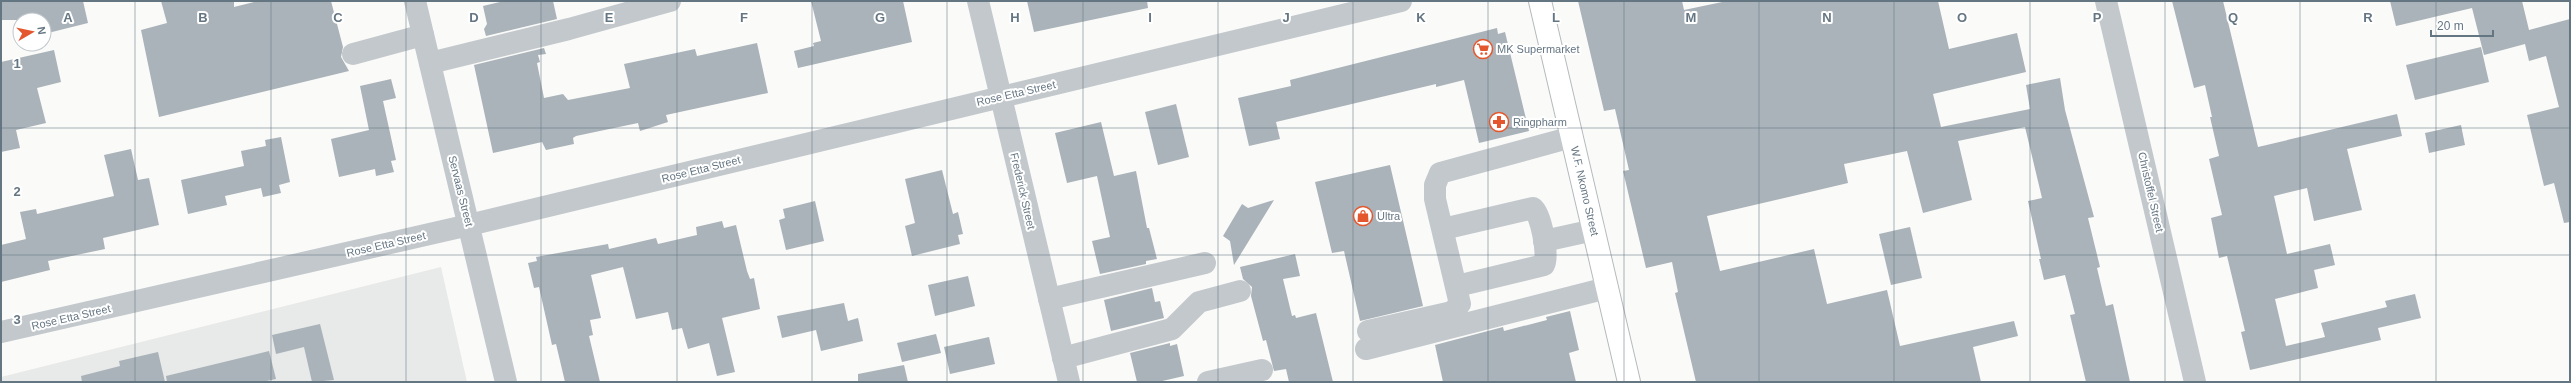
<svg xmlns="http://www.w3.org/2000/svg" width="2571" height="383" font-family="Helvetica,sans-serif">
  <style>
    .built { fill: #e8e9e9 }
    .building { fill: #aab3b9 }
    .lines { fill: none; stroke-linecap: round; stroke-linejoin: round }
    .major-casing { stroke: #b5babe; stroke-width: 24 }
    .minor { stroke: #c3c8cc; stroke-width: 22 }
    .major { stroke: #fff; stroke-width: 22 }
    .grid { fill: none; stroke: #657683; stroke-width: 1; stroke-opacity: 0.55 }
    .labels { text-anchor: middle; stroke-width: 4; stroke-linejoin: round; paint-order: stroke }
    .poi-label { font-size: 11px; fill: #657683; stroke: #fff; text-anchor: start }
    .street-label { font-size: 11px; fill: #657683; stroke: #fff }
    .grid-label { font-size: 13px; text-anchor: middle; font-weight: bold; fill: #657683; stroke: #fff; stroke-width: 4; stroke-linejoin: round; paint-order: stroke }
  </style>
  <rect width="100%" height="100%" fill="#fafaf8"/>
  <polygon class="built" points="441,267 467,382 1,382 1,377"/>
  <g class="building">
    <polygon points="1,1 83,1 88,23 44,34 44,20 1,20"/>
    <polygon points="161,1 234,1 234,7 258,1 331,1 343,47 341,57 349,71 159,117 141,30 167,23"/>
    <polygon points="504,1 553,1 557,19 486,36 484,29 487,24 483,6"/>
    <polygon points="811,1 903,1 912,42 798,68 794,51 814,46 813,43 821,41"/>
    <polygon points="1027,1 1147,1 1148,8 1034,32"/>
    <polygon points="1578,1 1682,1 1684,10 1727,1 1938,1 1949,49 2017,33 2026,72 1933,94 1941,127 2030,109 2026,85 2060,78 2065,110 2094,217 2088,218 2100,267 2097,268 2106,306 2113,304 2130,382 2086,382 2070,315 2075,314 2065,275 2044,280 2039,259 2041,259 2028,201 2042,198 2025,127 1958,141 1972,200 1923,213 1907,151 1844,164 1848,183 1707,216 1720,271 1814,249 1827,304 1887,290 1900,346 2014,321 2018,336 1973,347 1981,382 1696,382 1675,293 1678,292 1672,262 1646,268 1623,171 1629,170 1615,109 1604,111"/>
    <polygon points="2172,1 2223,1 2258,147 2397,114 2402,136 2347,149 2362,210 2314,221 2307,188 2274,196 2287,254 2330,244 2335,265 2314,270 2318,288 2275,299 2286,346 2325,337 2321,323 2387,307 2385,301 2415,294 2421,318 2378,328 2381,340 2250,370 2241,332 2245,331 2227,256 2219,258 2211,218 2222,215 2209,159 2219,156 2210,117 2212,117 2205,85 2194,88"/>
    <polygon points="2390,1 2522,1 2529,30 2570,19 2570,222 2564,223 2554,183 2544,186 2527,115 2559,107 2546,56 2529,61 2525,44 2484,55 2472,8 2396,26"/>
    <polygon points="1497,28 1498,34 1505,32 1529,131 1479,143 1464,80 1436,87 1436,84 1276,122 1280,139 1249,146 1238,98 1291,86 1290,80"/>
    <polygon points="757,43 768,93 666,115 668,122 640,131 638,123 576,136 573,138 574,144 546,150 542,142 493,153 474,65 544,48 546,54 538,55 540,62 537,63 544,98 563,94 568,100 630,88 624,64 695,49 697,56"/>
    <polygon points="2481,47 2489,82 2415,100 2406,65"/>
    <polygon points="54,50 61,82 37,88 46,123 16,130 20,148 1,152 1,62"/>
    <polygon points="391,79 396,98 383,101 396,160 391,161 394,172 376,176 375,169 339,177 331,139 369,130 360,86"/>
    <polygon points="1176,104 1189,157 1158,165 1145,112"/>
    <polygon points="1101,122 1114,176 1136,171 1147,228 1149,228 1157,259 1146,261 1146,264 1100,274 1092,241 1110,237 1097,176 1067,183 1055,133"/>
    <polygon points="2461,125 2465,145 2429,153 2425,133"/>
    <polygon points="281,137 290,182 279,185 281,193 263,197 261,188 225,196 227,205 188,214 181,180 244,166 241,151 266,146 265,140"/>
    <polygon points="131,149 138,180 149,178 159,225 103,238 105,249 48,261 50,270 1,282 1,245 26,239 20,212 36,209 37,214 114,196 104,155"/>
    <polygon points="1390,165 1423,306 1360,321 1344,251 1332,253 1315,182"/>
    <polygon points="942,170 953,214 958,212 963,234 958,235 960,244 912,256 905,226 915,223 905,179"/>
    <polygon points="1274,200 1234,265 1230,241 1223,236 1242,204 1248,208"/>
    <polygon points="815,201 824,241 786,250 779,220 785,218 783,209"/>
    <polygon points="722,221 724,228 736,225 747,271 750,279 754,278 760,309 722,318 735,372 717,376 709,343 688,349 682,328 672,330 668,312 636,319 623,267 591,275 601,318 590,320 593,335 589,336 600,382 565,382 556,344 552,345 539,287 534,288 528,263 537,261 536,257 608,244 609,249 656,238 658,244 697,235 696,227"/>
    <polygon points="1910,227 1922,278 1891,285 1879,234"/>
    <polygon points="1295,254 1300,276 1283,279 1292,316 1295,315 1296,318 1316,313 1333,382 1289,382 1286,369 1274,371 1266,340 1263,341 1251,296 1252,287 1243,279 1240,267"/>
    <polygon points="968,276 975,306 935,316 928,285"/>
    <polygon points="1152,288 1155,302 1160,301 1164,318 1111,331 1104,300"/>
    <polygon points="844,303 848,321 858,318 863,341 821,351 816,330 782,338 777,316"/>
    <polygon points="1570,311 1579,350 1569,353 1576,382 1443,382 1435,345 1503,327 1504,331 1547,320 1546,317"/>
    <polygon points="320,324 334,380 312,382 304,347 276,354 272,335"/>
    <polygon points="936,334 941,353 902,362 897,343"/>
    <polygon points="989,337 995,364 950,374 944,347"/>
    <polygon points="1170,343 1170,346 1177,344 1184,376 1158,382 1137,382 1130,353"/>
    <polygon points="269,351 276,379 262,382 167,382 166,376"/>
    <polygon points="158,352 165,382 82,382 81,376 120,366 119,361"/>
    <polygon points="904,365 908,382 858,382 858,374"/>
  </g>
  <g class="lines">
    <defs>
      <polyline id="major" points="1540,1 1629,382"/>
    </defs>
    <use href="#major" class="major-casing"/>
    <g class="minor">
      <polyline points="415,1 506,382"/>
      <polyline points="978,1 1069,382"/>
      <polyline points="2106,1 2195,382"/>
      <polyline points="353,54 423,35"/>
      <polyline points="430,63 569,29 670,1"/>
      <path d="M1443 229 1533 208C1541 214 1549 256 1544 265L1457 286"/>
      <polyline points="1544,241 1594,230"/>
      <polyline points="1049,299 1205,263"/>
      <polyline points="1368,331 1452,312 1460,304 1435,199 1435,185 1440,173 1572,137"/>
      <polyline points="1,332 469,225 1401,1"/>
      <polyline points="1366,349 1607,288"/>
      <polyline points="1063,358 1172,329 1199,302 1240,291"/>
      <polyline points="1208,382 1262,370"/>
    </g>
    <use href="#major" class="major"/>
  </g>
  <path class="grid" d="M135 1V382M271 1V382M406 1V382M541 1V382M677 1V382M812 1V382M947 1V382M1083 1V382M1218 1V382M1353 1V382M1488 1V382M1624 1V382M1759 1V382M1894 1V382M2030 1V382M2165 1V382M2300 1V382M2436 1V382M1 128H2570M1 255H2570"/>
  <defs>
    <symbol id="supermarket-ring" viewBox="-11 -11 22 22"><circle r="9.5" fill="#fff" stroke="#e4572e" stroke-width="1.5"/><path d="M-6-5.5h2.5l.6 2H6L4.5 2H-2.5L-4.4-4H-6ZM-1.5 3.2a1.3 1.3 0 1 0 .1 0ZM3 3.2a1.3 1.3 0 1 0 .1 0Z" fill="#e4572e"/></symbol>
    <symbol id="pharmacy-ring" viewBox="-11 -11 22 22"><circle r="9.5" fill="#fff" stroke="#e4572e" stroke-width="1.5"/><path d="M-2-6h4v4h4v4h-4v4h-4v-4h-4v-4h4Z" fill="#e4572e"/></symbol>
    <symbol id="shop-ring" viewBox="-11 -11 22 22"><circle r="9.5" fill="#fff" stroke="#e4572e" stroke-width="1.5"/><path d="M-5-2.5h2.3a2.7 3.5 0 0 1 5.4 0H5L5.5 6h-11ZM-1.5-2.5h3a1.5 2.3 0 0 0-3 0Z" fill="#e4572e"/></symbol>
  </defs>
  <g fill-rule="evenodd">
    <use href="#supermarket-ring" x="1472" y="38" width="22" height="22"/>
    <use href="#pharmacy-ring" x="1488" y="111" width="22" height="22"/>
    <use href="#shop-ring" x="1352" y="205" width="22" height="22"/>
  </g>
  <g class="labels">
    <g class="poi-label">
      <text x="1497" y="53">MK Supermarket</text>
      <text x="1513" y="126">Ringpharm</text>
      <text x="1377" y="220">Ultra</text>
    </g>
    <g class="street-label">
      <text transform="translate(1016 93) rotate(-13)" y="4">Rose Etta Street</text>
      <text transform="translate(701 169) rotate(-14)" y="4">Rose Etta Street</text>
      <text transform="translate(461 191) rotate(76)" y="4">Servaas Street</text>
      <text transform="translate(1023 191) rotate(77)" y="4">Frederick Street</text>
      <text transform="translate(1585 191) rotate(77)" y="4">W.F. Nkomo Street</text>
      <text transform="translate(2151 192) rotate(77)" y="4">Christoffel Street</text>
      <text transform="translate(386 244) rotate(-13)" y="4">Rose Etta Street</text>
      <text transform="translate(71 317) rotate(-13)" y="4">Rose Etta Street</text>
    </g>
  </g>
  <g class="grid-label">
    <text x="68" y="22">A</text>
    <text x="203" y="22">B</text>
    <text x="338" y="22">C</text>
    <text x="474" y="22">D</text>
    <text x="609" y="22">E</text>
    <text x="744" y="22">F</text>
    <text x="880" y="22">G</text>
    <text x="1015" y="22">H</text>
    <text x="1150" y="22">I</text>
    <text x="1286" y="22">J</text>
    <text x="1421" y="22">K</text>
    <text x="1556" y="22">L</text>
    <text x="1691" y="22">M</text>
    <text x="1827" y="22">N</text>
    <text x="1962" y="22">O</text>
    <text x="2097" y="22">P</text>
    <text x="2233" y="22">Q</text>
    <text x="2368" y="22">R</text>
    <text x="17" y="68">1</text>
    <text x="17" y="196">2</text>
    <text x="17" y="324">3</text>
  </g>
  <rect width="2571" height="383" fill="none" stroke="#657683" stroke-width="4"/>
  <g transform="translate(32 32) rotate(81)"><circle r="19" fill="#ffffff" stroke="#c1c8cd"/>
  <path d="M0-3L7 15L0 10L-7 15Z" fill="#e4572e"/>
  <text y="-6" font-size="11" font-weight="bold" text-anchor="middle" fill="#657683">N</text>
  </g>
  <path d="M2431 30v6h62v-6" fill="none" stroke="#657683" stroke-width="2"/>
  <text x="2437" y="30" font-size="12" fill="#657683" stroke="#ffffff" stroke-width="3" paint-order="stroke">20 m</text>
</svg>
